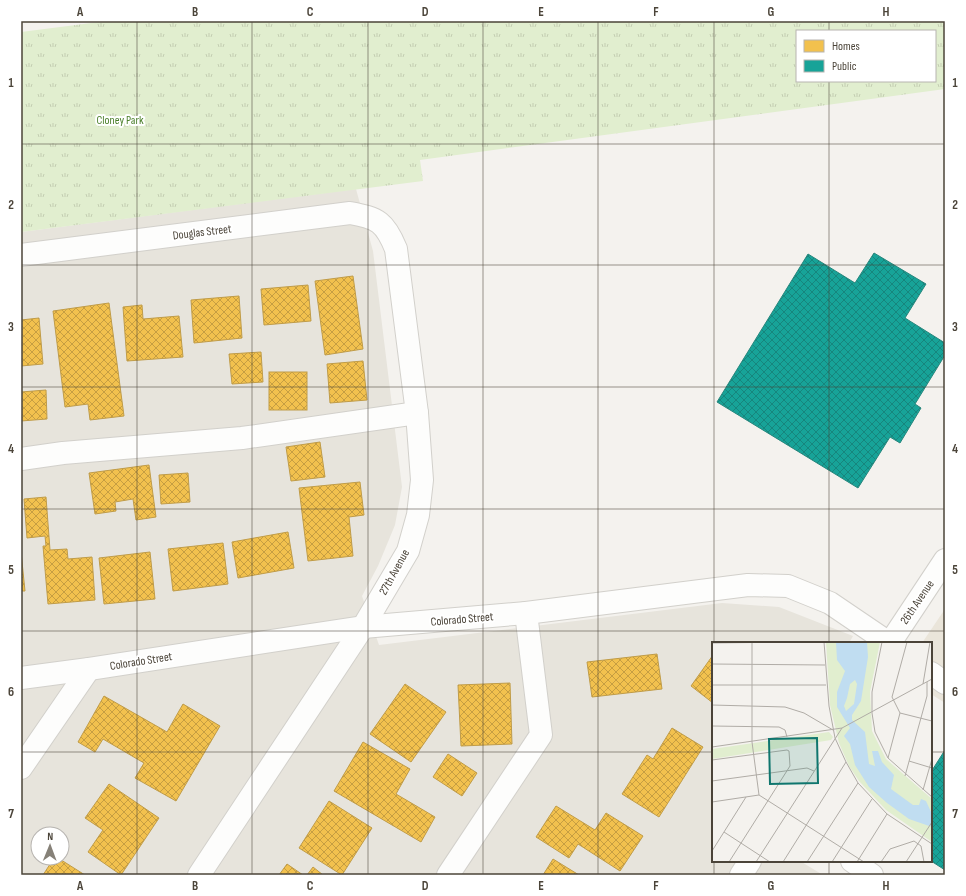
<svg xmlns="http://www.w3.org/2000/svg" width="966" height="896" font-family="'Sofia Sans Condensed',sans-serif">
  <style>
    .residential { fill: #e7e4dc; fill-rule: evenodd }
    .education { fill: #eae5da }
    .park { fill: url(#park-tufts); fill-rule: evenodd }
    .homes { fill: url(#homes-cross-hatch); stroke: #c09c48 }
    .public { fill: url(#public-cross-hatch); stroke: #27867c }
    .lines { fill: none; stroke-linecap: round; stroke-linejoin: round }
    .minor-casing { stroke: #d2d0cb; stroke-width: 24 }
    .minor { stroke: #fdfdfc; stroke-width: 22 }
    .grid { fill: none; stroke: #4b4439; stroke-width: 1; stroke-opacity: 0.55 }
    .labels { text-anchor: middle; stroke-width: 4; stroke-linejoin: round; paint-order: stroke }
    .park-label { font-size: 12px; fill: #4a7f2a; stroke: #fff }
    .street-label { font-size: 12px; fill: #4b4439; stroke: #fff }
    .inset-road { fill: none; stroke: #b0aca6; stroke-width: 1 }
    .view { fill: #0f766e; fill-opacity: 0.15; stroke: #0f766e; stroke-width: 2 }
    .inset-edge { fill: none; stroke: #4b4439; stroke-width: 2 }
    .neatline { fill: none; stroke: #4b4439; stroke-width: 1.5 }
    .grid-label { font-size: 13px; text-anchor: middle; font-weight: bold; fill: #4b4439 }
  </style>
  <defs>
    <pattern id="park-tufts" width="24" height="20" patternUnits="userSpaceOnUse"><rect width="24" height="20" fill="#e1eecf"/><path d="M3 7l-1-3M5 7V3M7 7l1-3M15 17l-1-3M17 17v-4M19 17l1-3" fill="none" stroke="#c3cdb2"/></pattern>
    <pattern id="homes-cross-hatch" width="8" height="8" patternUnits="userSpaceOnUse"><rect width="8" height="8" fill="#f2c14e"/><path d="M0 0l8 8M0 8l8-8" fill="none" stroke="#c69e42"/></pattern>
    <pattern id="public-cross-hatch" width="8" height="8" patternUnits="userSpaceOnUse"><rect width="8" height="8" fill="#17a398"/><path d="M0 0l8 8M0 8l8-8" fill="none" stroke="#17867d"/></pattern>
  </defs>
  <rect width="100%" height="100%" fill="#f4f2ee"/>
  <path class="residential" d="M356 189 373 251 402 487 395 525 378 566 362 596 379 645 722 603 779 607 853 636 849 643H713V861H800L823 875H21V232ZM38 834H62V858H38Z"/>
  <polygon class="education" points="945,609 945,703 931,694 931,643 922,643"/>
  <path class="park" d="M107 21H945V89L420 160 423 181 21 232V32ZM797 31H935V81H797Z"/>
  <g class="homes">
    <polygon points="353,276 363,349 325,355 315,281"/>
    <polygon points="308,285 311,321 264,325 261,289"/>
    <polygon points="239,296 242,338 194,343 191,300"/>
    <polygon points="109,303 124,416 90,420 88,404 65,407 53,311"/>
    <polygon points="142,305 143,319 179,316 183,357 127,361 123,307"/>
    <polygon points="39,318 43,364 21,366 21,320"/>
    <polygon points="261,352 263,382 232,384 229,354"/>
    <polygon points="363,361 367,400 330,403 327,364"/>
    <rect x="269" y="372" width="38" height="38"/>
    <polygon points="46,390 47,419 21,421 21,392"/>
    <polygon points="320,442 325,477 291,481 286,447"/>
    <polygon points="149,465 156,517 136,520 133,499 115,502 116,511 95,514 89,473"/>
    <polygon points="188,473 190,502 161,504 159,475"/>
    <polygon points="360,482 364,515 349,517 353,556 308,561 299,488"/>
    <polygon points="46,497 50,550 67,549 68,559 92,557 95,600 48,604 43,546 46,546 45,536 27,538 24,499"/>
    <polygon points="288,532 294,568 238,578 232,542"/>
    <polygon points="223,543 228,584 173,591 168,549"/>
    <polygon points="21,552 25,591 21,591"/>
    <polygon points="150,552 155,599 104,604 99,558"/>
    <polygon points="657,654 662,689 592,697 587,662"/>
    <polygon points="713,655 713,703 691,686"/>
    <polygon points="510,683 512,744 461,746 458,685"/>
    <polygon points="405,684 446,712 411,762 370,734"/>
    <polygon points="104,696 167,732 183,704 220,726 176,801 135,778 144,763 103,739 95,752 78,742"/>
    <polygon points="672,728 703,747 659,817 622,794 647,755 653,759"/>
    <polygon points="363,742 410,769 396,794 435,817 421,842 334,791"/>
    <polygon points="448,754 477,773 462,796 433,777"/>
    <polygon points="109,784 159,818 121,875 88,852 103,830 85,818"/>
    <polygon points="329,801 372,828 342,875 299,848"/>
    <polygon points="556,806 595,830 606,813 643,836 620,871 578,844 569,858 536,837"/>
    <polygon points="54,858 58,858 85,875 43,875"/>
    <polygon points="553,859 579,875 543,875"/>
    <polygon points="287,864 303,875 279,875"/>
    <polygon points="313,867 323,875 307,875"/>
  </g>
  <g class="public">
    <polygon points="874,253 926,284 905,318 945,343 945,355 915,404 921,408 900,443 890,437 858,488 717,402 808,254 855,283"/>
    <polygon points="945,750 945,870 931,861 931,772"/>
  </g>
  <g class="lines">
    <defs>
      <g id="minor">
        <path d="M21 255 350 213C378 218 385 222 396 249L417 413 422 480 418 515 408 551 363 627 199 875"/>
        <polyline points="21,459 63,453 242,438 417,413"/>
        <polyline points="890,643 945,560"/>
        <polyline points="931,673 945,683"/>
        <polyline points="21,678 89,669 363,627 526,613 748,585 788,586 830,603 889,643"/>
        <polyline points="21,768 89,669"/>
        <polyline points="852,861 872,875"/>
        <polyline points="448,875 541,735 526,613"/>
        <polyline points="741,875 750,861"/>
      </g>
    </defs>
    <use href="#minor" class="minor-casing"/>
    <use href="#minor" class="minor"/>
  </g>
  <path class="grid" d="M137 21V875M252 21V875M368 21V875M483 21V875M598 21V875M714 21V643M829 21V31M829 81V643M21 144H945M21 265H945M21 387H945M21 509H945M21 631H945M21 752H713M931 752H945M714 861V875M829 861V875"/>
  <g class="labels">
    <g class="park-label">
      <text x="120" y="124">Cloney Park</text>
    </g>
    <g class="street-label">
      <text transform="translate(202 232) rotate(-7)" y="4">Douglas Street</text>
      <text transform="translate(394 572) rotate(-61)" y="4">27th Avenue</text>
      <text transform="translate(917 602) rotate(-56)" y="4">26th Avenue</text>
      <text transform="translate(462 619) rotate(-5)" y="4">Colorado Street</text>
      <text transform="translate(141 661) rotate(-9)" y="4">Colorado Street</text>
    </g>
  </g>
  <g transform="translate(712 642)">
    <rect width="220" height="220" fill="#f4f2ee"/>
    <path d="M114 0H168L158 50 160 89 174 117 220 157V200L174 168 147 139 137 124 127 101 118 63ZM117 90 121 95 119 98 0 117V107Z" fill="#e1eecf"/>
    <path d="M124 0H155L156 15 149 59 140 73V78L153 90 157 122 163 124 160 109H166L170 120 182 133 179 147 201 163H207L209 157 214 159 219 170 220 185 197 177 175 161 157 145 143 123 138 102 132 94 138 86 125 65V50L133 29 125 18ZM143 38 145 42 142 62 134 69 132 64 135 56 138 42Z" fill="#c0ddf1" fill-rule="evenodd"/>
    <path class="inset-road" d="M40 0V100L47 153M112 0 117 64 123 96 134 120 146 141 175 172 220 202M170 0 160 50V71L163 90 176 116 220 155M0 1 81 0M0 22 113 23M211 42 218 0M0 43H114M0 63 73 65 92 71 121 88M188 71 220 79M0 84 67 85 73 88 75 95M0 105 130 86 220 37M176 116 188 71 180 55 195 0M0 118 75 108 77 109 78 124 17 220M197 119 220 126M193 134 215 54V40M0 139 95 126 102 129M211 148 220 117M0 160 47 153 152 220M12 190 58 220M0 209 34 155M44 220 130 86M71 220 134 120M95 220 146 141M120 220 160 157M145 220 175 172M169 220 178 207 202 199 209 204 212 220M194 220 220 180"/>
    <path class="view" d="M105 96 106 141 58 142 57 97Z"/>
    <rect width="220" height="220" class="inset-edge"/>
  </g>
  <rect width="966" height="896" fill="none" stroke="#ffffff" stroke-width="44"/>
  <rect x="796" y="30" width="140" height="52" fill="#ffffff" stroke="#b7b4b0"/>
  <rect x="804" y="40" width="20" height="12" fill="#f2c14e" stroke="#b7b4b0"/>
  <text x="832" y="50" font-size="12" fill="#4b4439">Homes</text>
  <rect x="804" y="60" width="20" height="12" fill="#17a398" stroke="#b7b4b0"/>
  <text x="832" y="70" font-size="12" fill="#4b4439">Public</text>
  <g transform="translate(50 846) rotate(1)"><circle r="19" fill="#ffffff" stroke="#b7b4b0"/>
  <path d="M0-3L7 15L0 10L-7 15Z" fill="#868178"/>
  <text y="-6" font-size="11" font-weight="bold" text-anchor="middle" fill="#4b4439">N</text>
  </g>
  <rect x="22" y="22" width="922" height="852" class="neatline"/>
  <g class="grid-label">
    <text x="80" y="16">A</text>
    <text x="195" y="16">B</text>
    <text x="310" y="16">C</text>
    <text x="425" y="16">D</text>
    <text x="541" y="16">E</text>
    <text x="656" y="16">F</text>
    <text x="771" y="16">G</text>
    <text x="886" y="16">H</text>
    <text x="11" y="87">1</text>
    <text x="955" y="87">1</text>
    <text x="11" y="209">2</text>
    <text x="955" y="209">2</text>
    <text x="11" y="331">3</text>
    <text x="955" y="331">3</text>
    <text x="11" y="453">4</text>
    <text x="955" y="453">4</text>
    <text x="11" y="574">5</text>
    <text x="955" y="574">5</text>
    <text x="11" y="696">6</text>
    <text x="955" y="696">6</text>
    <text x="11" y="818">7</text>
    <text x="955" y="818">7</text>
    <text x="80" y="890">A</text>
    <text x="195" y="890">B</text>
    <text x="310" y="890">C</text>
    <text x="425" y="890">D</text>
    <text x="541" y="890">E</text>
    <text x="656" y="890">F</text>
    <text x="771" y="890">G</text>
    <text x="886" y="890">H</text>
  </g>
</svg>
